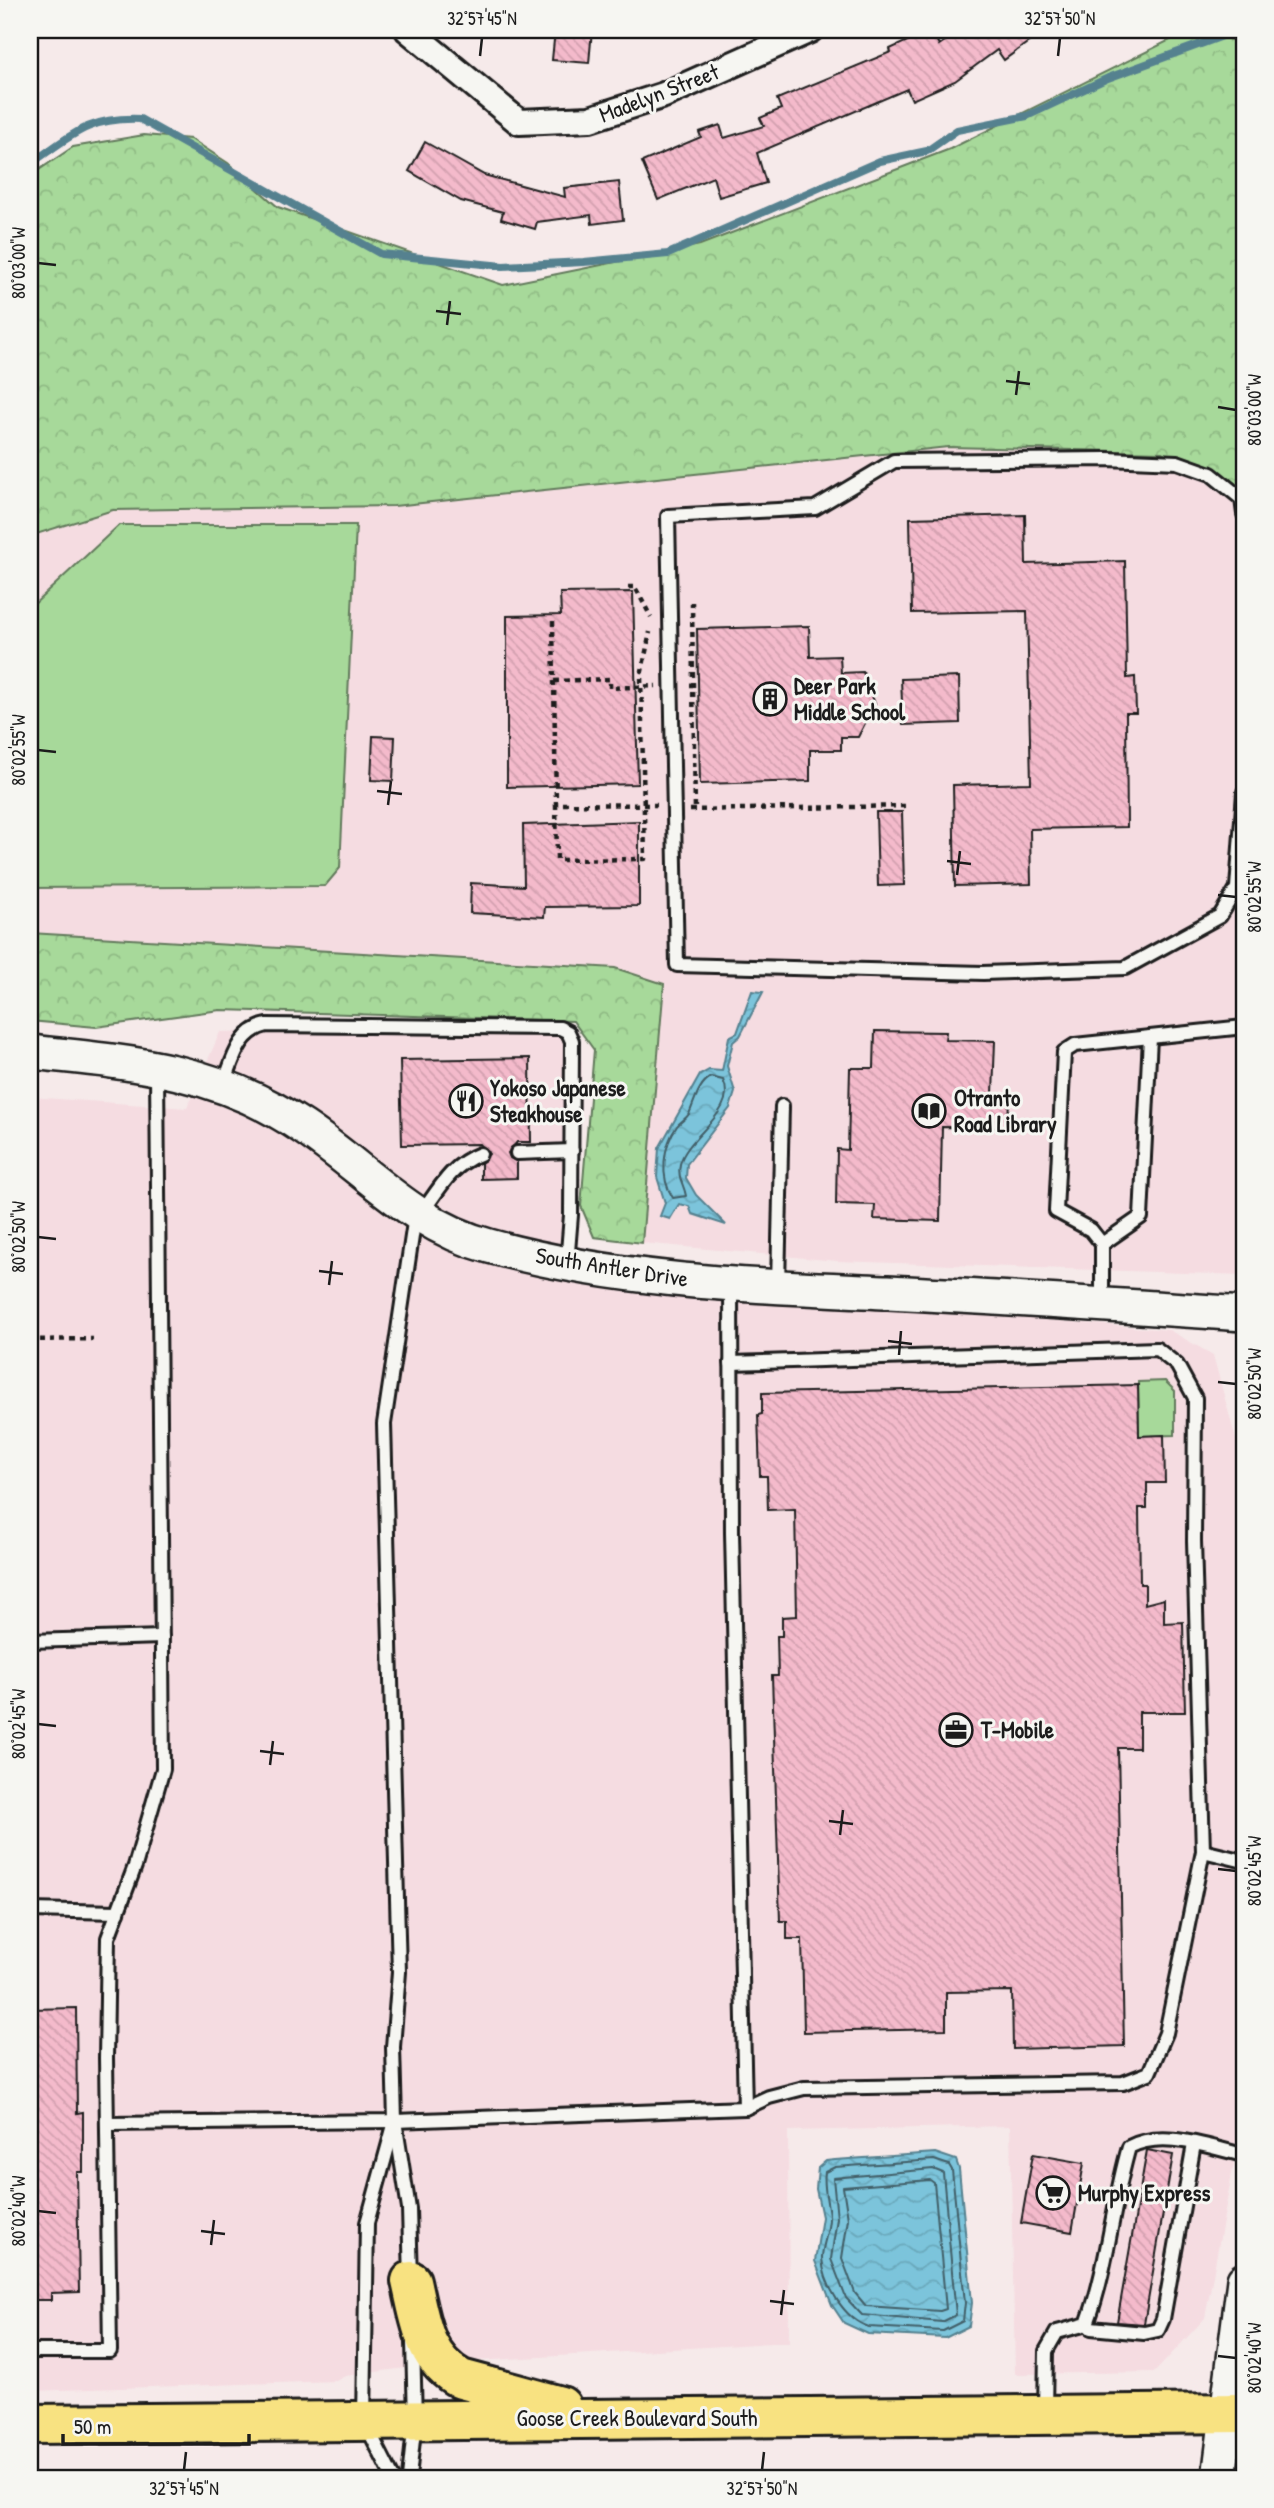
<svg xmlns="http://www.w3.org/2000/svg" width="1274" height="2508" font-family="'Patrick Hand',sans-serif">
  <style>
    .built { fill: #f5dce1 }
    .grass { fill: #a7d99a; stroke: #627a5b; stroke-width: 2 }
    .forest { fill: url(#forest-crowns); stroke: #627a5b; stroke-width: 2 }
    .water { fill: url(#water-waves); stroke: #55818f; stroke-width: 2 }
    .lines { fill: none; stroke-linecap: round; stroke-linejoin: round }
    .shore { stroke: #425f68; stroke-width: 2 }
    .stream { stroke: #55818f; stroke-width: 8 }
    .building { fill: url(#building-back-hatch); stroke: #1c1c1c; stroke-width: 2 }
    .lane-casing { stroke: #1c1c1c; stroke-width: 18 }
    .street-casing { stroke: #1c1c1c; stroke-width: 30 }
    .secondary-casing { stroke: #1c1c1c; stroke-width: 38 }
    .highway-casing { stroke: #1c1c1c; stroke-width: 44 }
    .path { stroke: #1c1c1c; stroke-width: 4.5; stroke-dasharray: 5 5; stroke-linecap: butt }
    .lane { stroke: #f6f6f2; stroke-width: 12 }
    .street { stroke: #f6f6f2; stroke-width: 24 }
    .secondary { stroke: #f6f6f2; stroke-width: 33 }
    .highway { stroke: #f8e281; stroke-width: 38 }
    .ticks { fill: none; stroke: #1c1c1c; stroke-width: 2.5 }
    .labels { text-anchor: middle; stroke-width: 6; stroke-linejoin: round; paint-order: stroke }
    .street-label { font-size: 23px; fill: #1c1c1c; stroke: #f6f6f2 }
    .poi-label { font-size: 23px; font-weight: bold; fill: #1c1c1c; stroke: #f6f6f2; text-anchor: start }
    .neatline { fill: none; stroke: #1c1c1c; stroke-width: 2.5 }
    .ticks-label { font-size: 18px; text-anchor: middle; fill: #1c1c1c }
  </style>
  <defs>
    <pattern id="forest-crowns" width="20" height="18" patternUnits="userSpaceOnUse" patternTransform="scale(1.75)"><rect width="20" height="18" fill="#a7d99a"/><path d="M2 6a3 3 0 1 1 6 0M12 15a3 3 0 1 1 6 0" fill="none" stroke="#8fba84"/></pattern>
    <pattern id="water-waves" width="16" height="10" patternUnits="userSpaceOnUse" patternTransform="scale(1.75)"><rect width="16" height="10" fill="#7bc4db"/><path d="M0 5q4-4 8 0t8 0" fill="none" stroke="#6aa8bb"/></pattern>
    <pattern id="building-back-hatch" width="6" height="6" patternUnits="userSpaceOnUse" patternTransform="scale(1.75)"><rect width="6" height="6" fill="#f4bacb"/><path d="M-1 5l2 2M0 0l6 6M5-1l2 2" fill="none" stroke="#d19fae"/></pattern>
  </defs>
  <rect width="100%" height="100%" fill="#f6eaea"/>
  <filter id="ink" filterUnits="userSpaceOnUse"><feTurbulence type="fractalNoise" baseFrequency=".0143" numOctaves="2"/><feDisplacementMap in="SourceGraphic" scale="14" xChannelSelector="R" yChannelSelector="G"/><feConvolveMatrix kernelMatrix="1 2 1 2 8 2 1 2 1" color-interpolation-filters="sRGB"/></filter>
  <g filter="url(#ink)">
    <g class="built">
      <polygon points="948,447 1162,452 1233,492 1244,502 1244,1275 837,1261 642,1243 664,984 615,968 30,933 30,536 113,510 394,506"/>
      <polygon points="564,1025 574,1033 582,1062 575,1281 1169,1330 1213,1355 1237,1443 1243,2114 1205,2318 1155,2372 1015,2374 1010,2126 788,2131 789,2342 443,2363 345,2376 336,2381 30,2391 30,1097 187,1108 220,1032"/>
    </g>
    <g class="grass">
      <polygon points="119,525 356,525 340,868 325,886 30,888 30,608"/>
      <polygon points="1165,1381 1175,1391 1175,1435 1139,1436 1138,1382"/>
    </g>
    <g class="forest">
      <polygon points="1190,30 1244,43 1244,502 1233,492 1162,452 948,447 394,506 113,510 30,536 30,176 73,147 144,135 191,139 228,163 278,207 503,285 700,245 950,149"/>
      <polygon points="30,933 615,968 664,984 642,1243 594,1237 581,1206 594,1050 573,1021 220,1010 96,1027 30,1021"/>
    </g>
    <g class="water">
      <polygon points="752,991 763,992 740,1036 733,1042 727,1066 735,1092 730,1108 687,1164 686,1178 696,1195 726,1225 692,1214 689,1206 679,1204 670,1219 660,1216 665,1203 657,1177 659,1148 700,1075 709,1070 722,1071 729,1037 737,1033"/>
      <polygon points="935,2153 956,2160 959,2169 972,2303 969,2326 945,2338 868,2334 844,2323 832,2305 815,2261 822,2217 816,2189 818,2168 826,2161 835,2160"/>
    </g>
    <g class="lines">
      <g class="shore">
        <path d="M711 1077 723 1080C739 1112 687 1135 680 1164 677 1178 684 1184 686 1196L673 1198C659 1177 663 1146 677 1126 681 1121 686 1119 689 1114 695 1101 698 1084 711 1077Z"/>
        <path d="M934 2160 949 2165 952 2170 965 2303 963 2321 943 2331 869 2327C844 2319 824 2285 822 2258 822 2244 830 2230 829 2215 827 2199 823 2187 825 2172L835 2167Z"/>
        <polygon points="933,2169 943,2173 956,2315 942,2322 862,2315 846,2298 831,2259 837,2218 833,2178"/>
        <polygon points="930,2180 934,2183 946,2309 940,2311 866,2306 855,2293 842,2258 848,2219 843,2187"/>
      </g>
      <path class="stream" d="M30 164C71 136 87 117 140 119L381 254 503 266 584 262 668 254 880 161 927 151 957 130 1027 116 1108 78 1239 30"/>
    </g>
    <g class="building">
      <polygon points="555,30 592,30 589,63 552,60"/>
      <polygon points="931,30 939,45 961,30 1045,30 1004,60 997,50 955,81 912,100 907,89 757,153 766,183 719,197 713,177 658,200 642,162 701,137 699,132 720,125 724,138 764,126 760,118 781,109 777,99 891,52 890,49"/>
      <polygon points="425,142 484,175 565,197 564,188 619,182 623,220 592,224 591,215 537,222 535,229 501,219 503,212 461,201 409,171"/>
      <polygon points="1025,515 1026,564 1125,561 1127,678 1135,677 1136,713 1126,713 1127,827 1030,829 1031,884 955,886 953,785 1031,783 1027,611 912,613 910,518"/>
      <polygon points="633,592 638,784 507,787 507,616 561,615 560,593"/>
      <polygon points="809,626 810,657 840,656 841,673 863,672 875,704 858,737 841,737 841,750 810,750 810,781 700,784 697,629"/>
      <polygon points="959,677 960,723 903,725 901,679"/>
      <polygon points="373,736 395,737 393,781 371,780"/>
      <polygon points="876,812 902,812 904,885 878,886"/>
      <polygon points="639,821 639,906 545,907 544,917 470,913 471,883 524,886 523,825"/>
      <polygon points="875,1031 946,1032 945,1040 995,1041 993,1094 1009,1095 1008,1128 942,1127 940,1221 874,1219 875,1205 836,1204 837,1149 848,1150 850,1068 874,1068"/>
      <polygon points="530,1058 531,1142 517,1142 508,1153 510,1158 517,1162 517,1178 481,1179 481,1163 489,1154 480,1144 402,1145 400,1060"/>
      <polygon points="1138,1385 1139,1436 1164,1435 1165,1483 1147,1483 1147,1508 1139,1508 1140,1584 1145,1584 1145,1604 1164,1599 1164,1623 1183,1622 1185,1712 1139,1712 1139,1748 1118,1748 1124,2046 1013,2049 1012,1991 946,1992 946,2029 804,2032 802,1939 787,1939 787,1921 780,1921 772,1676 778,1676 777,1636 782,1636 782,1617 797,1616 795,1509 768,1510 767,1476 760,1476 758,1415 762,1414 762,1393"/>
      <polygon points="76,2008 77,2113 83,2112 83,2172 77,2172 79,2292 51,2293 51,2300 30,2300 30,2009"/>
      <polygon points="1147,2150 1173,2155 1144,2324 1117,2322"/>
      <polygon points="1033,2154 1084,2163 1072,2232 1021,2223"/>
    </g>
    <g class="lines">
      <defs>
        <g id="lane">
          <polyline points="1244,514 1242,499 1211,474 1177,462 1107,459 894,461 815,508 668,516 677,965 983,973 1125,968 1220,916 1237,888 1244,792"/>
          <path d="M223 1086C233 1061 238 1031 267 1025L560 1028 568 1032 572 1041 571 1215 567 1264"/>
          <polyline points="517,1153 572,1151"/>
          <path d="M421 1214C439 1189 451 1165 480 1154"/>
          <polyline points="1102,1244 1141,1217 1150,1037"/>
          <polyline points="731,1284 732,1533 745,2108"/>
          <polyline points="778,1286 782,1106"/>
          <polyline points="1102,1302 1102,1244 1091,1230 1056,1211 1064,1052 1075,1045 1244,1027"/>
          <polyline points="30,1641 162,1637"/>
          <polyline points="1203,1851 1244,1861"/>
          <polyline points="30,1910 118,1912"/>
          <polyline points="107,2124 395,2121 745,2108 769,2097 804,2088 1123,2083 1149,2073 1166,2033 1203,1851 1194,1541 1195,1398 1177,1365 1157,1349 731,1363"/>
          <polyline points="411,2279 409,2209 395,2121 393,2047 399,1972 384,1424 415,1216"/>
          <polyline points="1087,2324 1091,2328 1144,2333 1158,2330 1163,2319 1194,2144"/>
          <polyline points="30,2351 110,2351 106,2058 108,1938 135,1866 163,1769 157,1071"/>
          <path d="M1045 2410 1046 2351 1057 2332 1087 2324C1108 2267 1112 2205 1129 2147 1163 2129 1208 2147 1244 2155"/>
          <polyline points="393,2478 364,2421 367,2223 394,2125"/>
          <polyline points="409,2478 415,2420 413,2342"/>
        </g>
        <polyline id="street" points="408,30 519,122 590,119 664,95 810,30"/>
        <g id="secondary">
          <path d="M30 1052C129 1062 218 1069 303 1127 366 1169 413 1226 489 1246 619 1282 755 1286 888 1292 1007 1298 1125 1306 1244 1314"/>
          <polyline points="1219,2478 1244,2280"/>
        </g>
        <g id="highway">
          <path d="M411 2281C420 2319 423 2359 461 2379L561 2406"/>
          <polyline points="30,2424 1244,2413"/>
        </g>
      </defs>
      <use href="#lane" class="lane-casing"/>
      <use href="#street" class="street-casing"/>
      <use href="#secondary" class="secondary-casing"/>
      <use href="#highway" class="highway-casing"/>
      <g class="path">
        <polyline points="628,587 635,587 651,617"/>
        <polyline points="692,602 693,685"/>
        <polyline points="553,621 556,804 657,805"/>
        <polyline points="554,681 610,679 610,688 656,686"/>
        <polyline points="690,685 693,685 695,810"/>
        <polyline points="556,804 557,860 645,859 641,676 650,632"/>
        <polyline points="690,810 906,806"/>
        <polyline points="30,1340 93,1339"/>
      </g>
      <use href="#lane" class="lane"/>
      <use href="#street" class="street"/>
      <use href="#secondary" class="secondary"/>
      <use href="#highway" class="highway"/>
    </g>
  </g>
  <path class="ticks" d="M480 56 482 38M1058 56 1060 38M38 263 56 265M436 311 461 314M447 325 450 301M1006 381 1030 384M1016 395 1019 371M1218 407 1236 410M38 750 56 752M377 791 402 794M388 805 391 781M947 861 971 864M957 875 960 851M1218 895 1236 897M38 1237 56 1239M319 1271 343 1274M329 1285 332 1261M888 1341 912 1344M899 1355 901 1331M1218 1382 1236 1384M38 1724 56 1726M260 1751 284 1754M270 1765 273 1741M829 1821 853 1824M840 1835 843 1810M1218 1869 1236 1871M38 2211 56 2213M201 2231 225 2234M211 2245 214 2220M770 2301 794 2304M781 2315 784 2290M1218 2356 1236 2358M184 2470 186 2452M762 2470 764 2452"/>
  <defs>
    <symbol id="building-ring" viewBox="-11 -11 22 22"><circle r="9.5" fill="#f6f6f2" stroke="#1c1c1c" stroke-width="1.5"/><path d="M-4-6H4V6H1V3H-1V6H-4ZM-2.5-4.3h1.7v1.8h-1.7ZM.8-4.3h1.7v1.8H.8ZM-2.5-1h1.7V.8h-1.7ZM.8-1h1.7V.8H.8Z" fill="#1c1c1c"/></symbol>
    <symbol id="restaurant-ring" viewBox="-11 -11 22 22"><circle r="9.5" fill="#f6f6f2" stroke="#1c1c1c" stroke-width="1.5"/><path d="M-5-6h1v4h1v-4h1v4h1v-4h1v5L-1.5 .5V6h-2V.5L-5-1ZM5-6V6H3V1.5H1.5Q1.5-4 5-6Z" fill="#1c1c1c"/></symbol>
    <symbol id="library-ring" viewBox="-11 -11 22 22"><circle r="9.5" fill="#f6f6f2" stroke="#1c1c1c" stroke-width="1.5"/><path d="M-6-4Q-3-5.5-.7-3.5V5Q-3 3-6 4ZM6-4Q3-5.5 .7-3.5V5Q3 3 6 4Z" fill="#1c1c1c"/></symbol>
    <symbol id="office-ring" viewBox="-11 -11 22 22"><circle r="9.5" fill="#f6f6f2" stroke="#1c1c1c" stroke-width="1.5"/><path d="M-6-3h4V-5.5h4V-3h4V5H-6ZM-1-4.5V-3h2v-1.5ZM-6 0V1H6V0Z" fill="#1c1c1c"/></symbol>
    <symbol id="supermarket-ring" viewBox="-11 -11 22 22"><circle r="9.5" fill="#f6f6f2" stroke="#1c1c1c" stroke-width="1.5"/><path d="M-6-5.5h2.5l.6 2H6L4.5 2H-2.5L-4.4-4H-6ZM-1.5 3.2a1.3 1.3 0 1 0 .1 0ZM3 3.2a1.3 1.3 0 1 0 .1 0Z" fill="#1c1c1c"/></symbol>
  </defs>
  <g fill-rule="evenodd">
    <use href="#building-ring" x="751" y="680" width="38" height="38"/>
    <use href="#restaurant-ring" x="447" y="1082" width="38" height="38"/>
    <use href="#library-ring" x="910" y="1092" width="38" height="38"/>
    <use href="#office-ring" x="937" y="1711" width="38" height="38"/>
    <use href="#supermarket-ring" x="1034" y="2174" width="38" height="38"/>
  </g>
  <g class="labels">
    <g class="street-label">
      <text transform="translate(659 93) rotate(-21)" y="8">Madelyn Street</text>
      <text transform="translate(612 1267) rotate(9)" y="8">South Antler Drive</text>
      <text x="637" y="2426">Goose Creek Boulevard South</text>
    </g>
    <g class="poi-label">
      <text x="794" y="694">Deer Park<tspan x="794" dy="26">Middle School</tspan></text>
      <text x="490" y="1096">Yokoso Japanese<tspan x="490" dy="26">Steakhouse</tspan></text>
      <text x="954" y="1106">Otranto<tspan x="954" dy="26">Road Library</tspan></text>
      <text x="981" y="1738">T-Mobile</text>
      <text x="1078" y="2201">Murphy Express</text>
    </g>
  </g>
  <rect width="1274" height="2508" fill="none" stroke="#f6f6f2" stroke-width="77"/>
  <path d="M63 2434v10h186v-10" fill="none" stroke="#1c1c1c" stroke-width="3.5"/>
  <text x="74" y="2434" font-size="21" fill="#1c1c1c" stroke="#f6f6f2" stroke-width="5" paint-order="stroke">50 m</text>
  <rect x="38" y="38" width="1198" height="2432" class="neatline"/>
  <g class="ticks-label">
    <text x="482" y="25">32°57'45"N</text>
    <text x="1060" y="25">32°57'50"N</text>
    <text transform="translate(19 263) rotate(-90)" y="6">80°03'00"W</text>
    <text transform="translate(1255 410) rotate(-90)" y="6">80°03'00"W</text>
    <text transform="translate(19 750) rotate(-90)" y="6">80°02'55"W</text>
    <text transform="translate(1255 897) rotate(-90)" y="6">80°02'55"W</text>
    <text transform="translate(19 1237) rotate(-90)" y="6">80°02'50"W</text>
    <text transform="translate(1255 1384) rotate(-90)" y="6">80°02'50"W</text>
    <text transform="translate(19 1724) rotate(-90)" y="6">80°02'45"W</text>
    <text transform="translate(1255 1871) rotate(-90)" y="6">80°02'45"W</text>
    <text transform="translate(19 2211) rotate(-90)" y="6">80°02'40"W</text>
    <text transform="translate(1255 2358) rotate(-90)" y="6">80°02'40"W</text>
    <text x="184" y="2495">32°57'45"N</text>
    <text x="762" y="2495">32°57'50"N</text>
  </g>
</svg>
